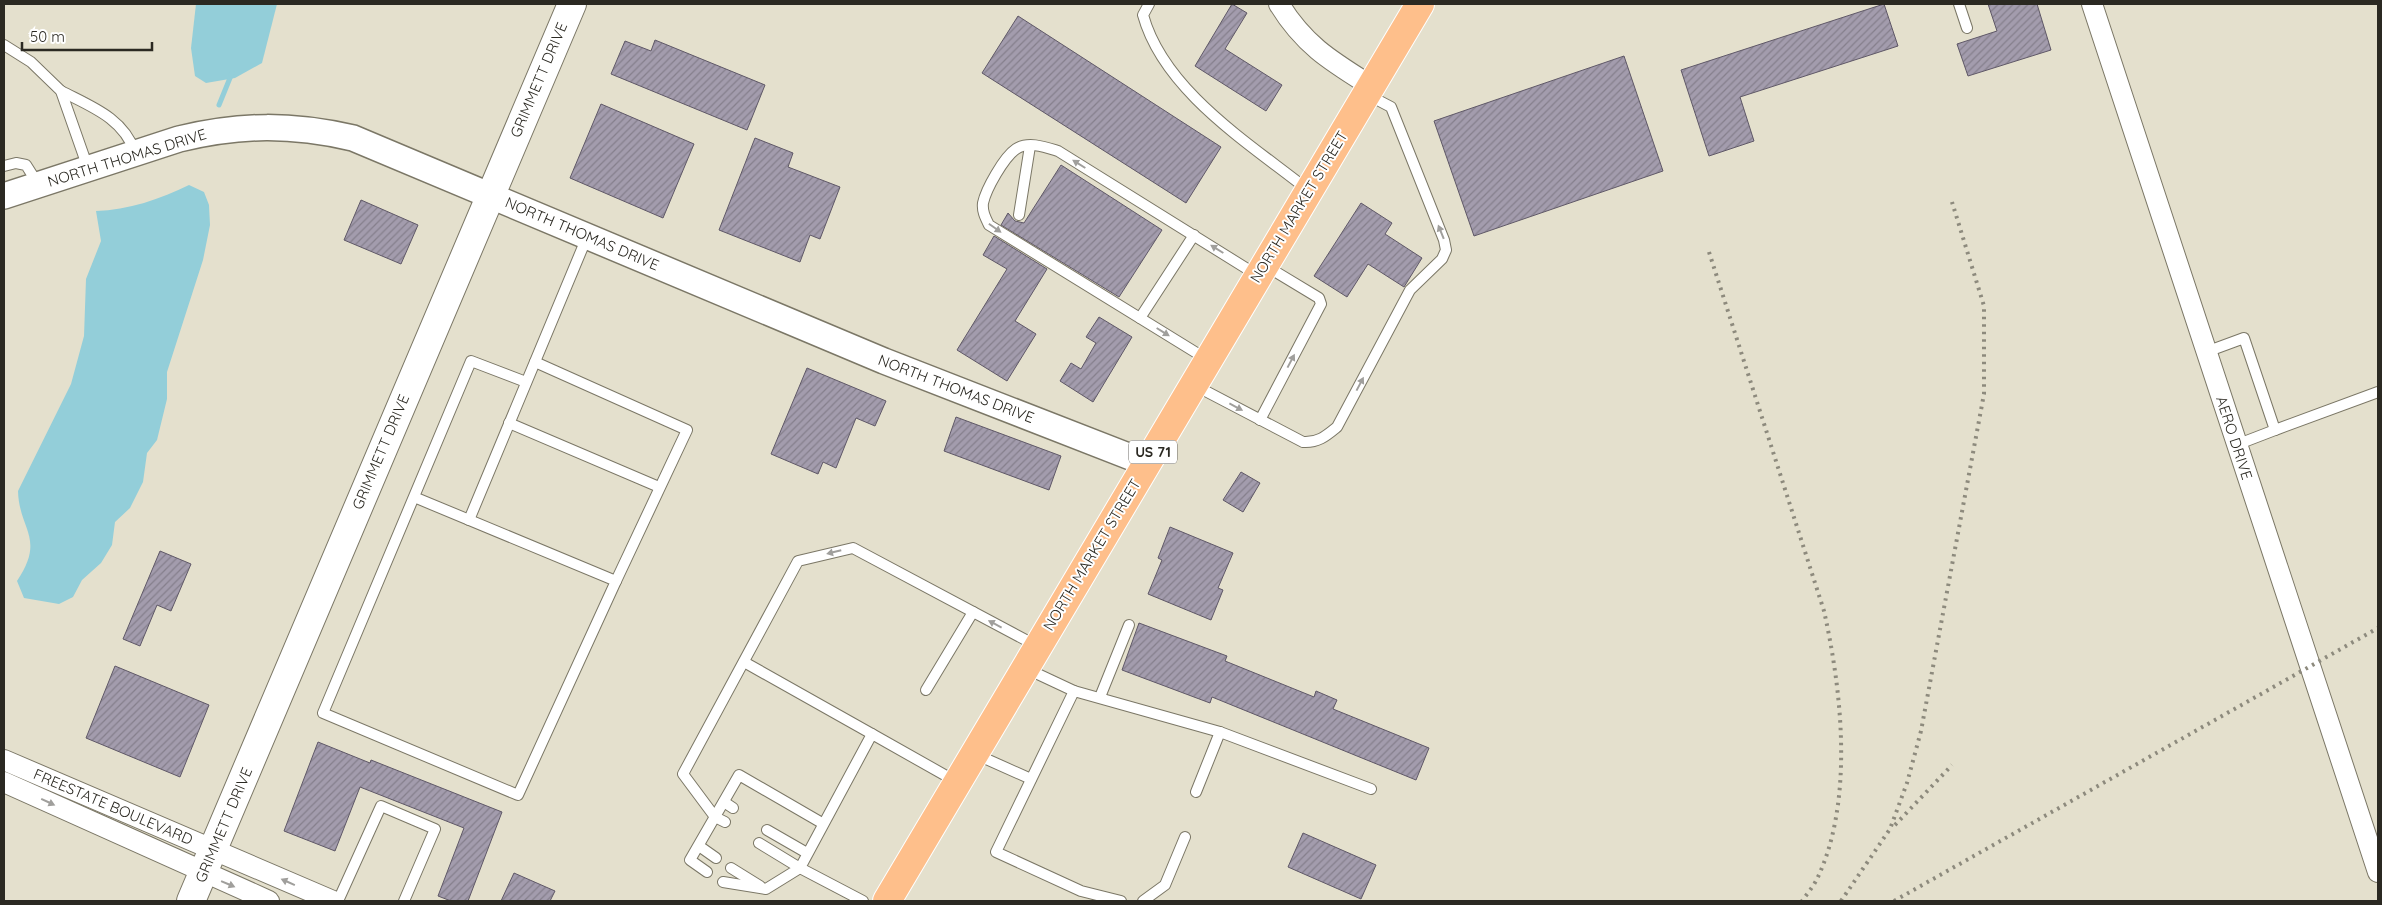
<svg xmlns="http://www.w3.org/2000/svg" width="2382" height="905" font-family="Quicksand,sans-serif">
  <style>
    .water { fill: #93ced9 }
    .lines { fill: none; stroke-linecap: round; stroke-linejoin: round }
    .stream { stroke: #93ced9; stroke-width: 5 }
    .building { fill: url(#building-hatch); stroke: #5f5867 }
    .service-casing { stroke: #7b7766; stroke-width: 12 }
    .minor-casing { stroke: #7b7766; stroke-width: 22 }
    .tertiary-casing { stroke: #7b7766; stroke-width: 28 }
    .secondary-casing { stroke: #7b7766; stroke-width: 30 }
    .primary-casing { stroke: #fff; stroke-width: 30 }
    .service { stroke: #fff; stroke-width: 10 }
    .minor { stroke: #fff; stroke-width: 20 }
    .tertiary { stroke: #fff; stroke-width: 25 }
    .secondary { stroke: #fff; stroke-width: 28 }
    .primary { stroke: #febf8b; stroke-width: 28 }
    .rail { stroke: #8d8a7d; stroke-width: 4; stroke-dasharray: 2.5 5; stroke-linecap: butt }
    .oneway { fill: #a09f9c }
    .labels { text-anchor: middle; stroke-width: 4; stroke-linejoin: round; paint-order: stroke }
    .shield { fill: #fff; stroke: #6b6964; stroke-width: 1 }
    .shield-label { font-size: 14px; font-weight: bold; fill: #2b2922 }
    .street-label { font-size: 15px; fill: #2b2922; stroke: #fff }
  </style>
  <defs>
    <pattern id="building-hatch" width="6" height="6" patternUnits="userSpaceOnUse" patternTransform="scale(1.25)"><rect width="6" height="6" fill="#a39cad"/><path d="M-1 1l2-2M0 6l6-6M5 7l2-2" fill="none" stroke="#857f8c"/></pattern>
  </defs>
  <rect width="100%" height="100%" fill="#e4e0cd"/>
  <g class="water">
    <polygon points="196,4 277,4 262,63 235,78 206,83 195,76 191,48"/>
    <path d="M189 185 204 192 209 205 210 225 203 260 167 372V399L157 440 147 453 143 482 130 508 115 522 112 545 101 563 82 580 73 597 59 604 24 598 17 581C46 538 19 530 18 491L71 384 84 336 86 279 101 241 96 211C128 210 161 199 189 185Z"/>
  </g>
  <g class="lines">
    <polyline class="stream" points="219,105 232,73"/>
  </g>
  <g class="building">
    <polygon points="1232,4 1247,13 1225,49 1282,85 1266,111 1195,66"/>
    <polygon points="1884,4 1898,46 1740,97 1754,141 1709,156 1681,70"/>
    <polygon points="1988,4 2037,4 2051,50 1968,76 1957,44 1997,31"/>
    <polygon points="1018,16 1221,147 1186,203 982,73"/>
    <polygon points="655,40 765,85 747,130 611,74 625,41 651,51"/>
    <polygon points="1624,56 1663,171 1474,236 1434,121"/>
    <polygon points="601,104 694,144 663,218 570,178"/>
    <polygon points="755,138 793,153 788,167 840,187 820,239 810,235 800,262 719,230"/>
    <polygon points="1061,165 1162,230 1119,297 1001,225 1008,213 1015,221 1024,223"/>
    <polygon points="361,200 418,225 401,264 344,240"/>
    <polygon points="1361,203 1392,223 1385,234 1422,258 1404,287 1368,264 1347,297 1314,276"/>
    <polygon points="994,236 1047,269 1015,321 1036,334 1007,381 957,350 1007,269 983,255"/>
    <polygon points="1099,317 1132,337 1093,402 1060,381 1071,363 1081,369 1096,343 1086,337"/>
    <polygon points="807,368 886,401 875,426 856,418 836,468 823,462 818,474 771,454"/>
    <polygon points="956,417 1061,456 1049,490 944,451"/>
    <polygon points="1241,472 1260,483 1243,512 1223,500"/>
    <polygon points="1170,527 1233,553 1218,588 1223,590 1211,620 1148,594 1162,560 1158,558"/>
    <polygon points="160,551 191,564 171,611 157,605 140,646 123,639"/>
    <polygon points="1139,623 1227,656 1225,661 1314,697 1316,691 1337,700 1333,709 1429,748 1416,780 1212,697 1210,703 1122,670"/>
    <polygon points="115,666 209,705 180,777 86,738"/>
    <polygon points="318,742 370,763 371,760 502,812 468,901 451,901 438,896 464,828 360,787 335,851 284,831"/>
    <polygon points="1303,833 1376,865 1361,899 1288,867"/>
    <polygon points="514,873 555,891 550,901 501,901"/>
  </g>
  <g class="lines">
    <defs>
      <g id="service">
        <path d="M1149 4 1143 15C1164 91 1249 143 1308 190"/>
        <polyline points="1959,4 1967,28"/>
        <polyline points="4,45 31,62 61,91 88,168"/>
        <path d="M61 91C92 107 123 118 135 152"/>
        <polyline points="4,166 16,163 26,165 38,184"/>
        <polyline points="1019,215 1030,146"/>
        <polyline points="1140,318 1194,235"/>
        <polyline points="2206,352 2244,338 2275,430 2236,445"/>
        <path d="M1208 360 989 225C985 217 982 211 983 203 986 189 1004 157 1016 149 1028 141 1045 147 1058 151L1257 275"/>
        <polyline points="535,362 687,430 616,581"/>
        <path d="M1194 385 1303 442C1318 443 1326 436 1337 427L1410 290 1442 259 1446 250 1444 240 1391 107 1368 95"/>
        <polyline points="1260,420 1321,304 1319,298 1266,266"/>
        <polyline points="509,423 659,487"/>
        <polyline points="2275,430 2378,392"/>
        <polyline points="414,497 616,581 518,795 323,713 471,361 526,382"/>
        <polyline points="469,520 587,237"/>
        <polyline points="744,662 872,734"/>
        <polyline points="1027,669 1074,691"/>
        <polyline points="926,690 973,612"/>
        <polyline points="1100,697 1129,625"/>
        <polyline points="975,754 1031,779"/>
        <polyline points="1196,792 1220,732"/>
        <polyline points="724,802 733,808"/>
        <polyline points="725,822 715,817 683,774 798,561 853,548 1037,646"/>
        <polyline points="767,830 807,853"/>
        <polyline points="699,846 716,858"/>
        <polyline points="731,868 760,886"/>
        <polyline points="707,872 690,860 739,775 822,823"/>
        <polyline points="723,882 766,889 800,868 759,843"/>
        <polyline points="338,901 381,806 435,829 404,901"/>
        <polyline points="863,901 800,868 872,734 957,782"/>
        <polyline points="1121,901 1081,891 996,852 1074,691 1220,732 1371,789"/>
        <polyline points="1143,901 1165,885 1185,837"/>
      </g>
      <g id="minor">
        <path d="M1279 4C1304 45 1331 61 1371 86"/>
        <polyline points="2092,4 2378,872"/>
        <polyline points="4,760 333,901"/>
        <polyline points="4,782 269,901"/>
      </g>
      <path id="tertiary" d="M4 196 179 139C242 124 291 124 353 138L884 361 1146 463"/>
      <polyline id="secondary" points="191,901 572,4"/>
      <polyline id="primary" points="887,901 1420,4"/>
    </defs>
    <use href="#service" class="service-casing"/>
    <use href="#minor" class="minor-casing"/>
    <use href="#tertiary" class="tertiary-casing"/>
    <use href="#secondary" class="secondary-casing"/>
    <use href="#primary" class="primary-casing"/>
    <use href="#service" class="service"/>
    <use href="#minor" class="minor"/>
    <use href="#tertiary" class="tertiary"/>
    <use href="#secondary" class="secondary"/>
    <use href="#primary" class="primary"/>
    <g class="rail">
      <path d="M1709 252 1824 611C1842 692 1854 802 1817 879 1813 887 1807 894 1802 901"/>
      <polyline points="1895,825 1952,765"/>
      <polyline points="1841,901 1890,829 1907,783 1921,731 1984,394 1984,306 1952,202"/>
      <polyline points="1894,901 2378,628"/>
    </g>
  </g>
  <defs><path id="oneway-solid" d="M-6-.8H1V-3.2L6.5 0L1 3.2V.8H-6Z" transform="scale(1.25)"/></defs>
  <g class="oneway">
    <use href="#oneway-solid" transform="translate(1079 164) rotate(-148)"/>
    <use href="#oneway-solid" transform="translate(995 228) rotate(35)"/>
    <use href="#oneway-solid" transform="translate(1441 232) rotate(-112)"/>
    <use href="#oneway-solid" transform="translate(1217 249) rotate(-148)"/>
    <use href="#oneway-solid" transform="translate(1163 332) rotate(32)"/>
    <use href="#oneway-solid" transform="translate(1291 361) rotate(-62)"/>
    <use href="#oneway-solid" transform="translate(1360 384) rotate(-62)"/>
    <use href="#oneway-solid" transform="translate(1236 407) rotate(28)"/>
    <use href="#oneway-solid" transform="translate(834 552) rotate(166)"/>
    <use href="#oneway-solid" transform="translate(995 624) rotate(-152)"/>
    <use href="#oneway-solid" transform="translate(48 802) rotate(25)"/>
    <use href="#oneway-solid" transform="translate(288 882) rotate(-156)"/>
    <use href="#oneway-solid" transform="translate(228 884) rotate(23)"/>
  </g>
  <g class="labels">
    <rect class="shield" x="1129" y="440.5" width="48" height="23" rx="4"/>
    <g class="shield-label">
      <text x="1153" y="457">US 71</text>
    </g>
    <g class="street-label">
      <text transform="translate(539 80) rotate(-67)" y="5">GRIMMETT DRIVE</text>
      <text transform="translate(127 158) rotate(-17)" y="5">NORTH THOMAS DRIVE</text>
      <text transform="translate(1299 207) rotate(-59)" y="5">NORTH MARKET STREET</text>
      <text transform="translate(582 234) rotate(23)" y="5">NORTH THOMAS DRIVE</text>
      <text transform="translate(956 389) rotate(21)" y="5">NORTH THOMAS DRIVE</text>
      <text transform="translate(2234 438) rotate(72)" y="5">AERO DRIVE</text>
      <text transform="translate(381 452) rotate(-67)" y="5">GRIMMETT DRIVE</text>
      <text transform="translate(1092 555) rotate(-59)" y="5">NORTH MARKET STREET</text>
      <text transform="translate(113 807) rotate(23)" y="5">FREESTATE BOULEVARD</text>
      <text transform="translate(224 825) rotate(-67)" y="5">GRIMMETT DRIVE</text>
    </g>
  </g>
  <rect width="2382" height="905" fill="none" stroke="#2b2922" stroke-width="10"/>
  <path d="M22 42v8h130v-8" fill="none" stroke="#2b2922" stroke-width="2.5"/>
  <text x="30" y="42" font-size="15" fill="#2b2922" stroke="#ffffff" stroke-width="4" paint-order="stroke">50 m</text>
</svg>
